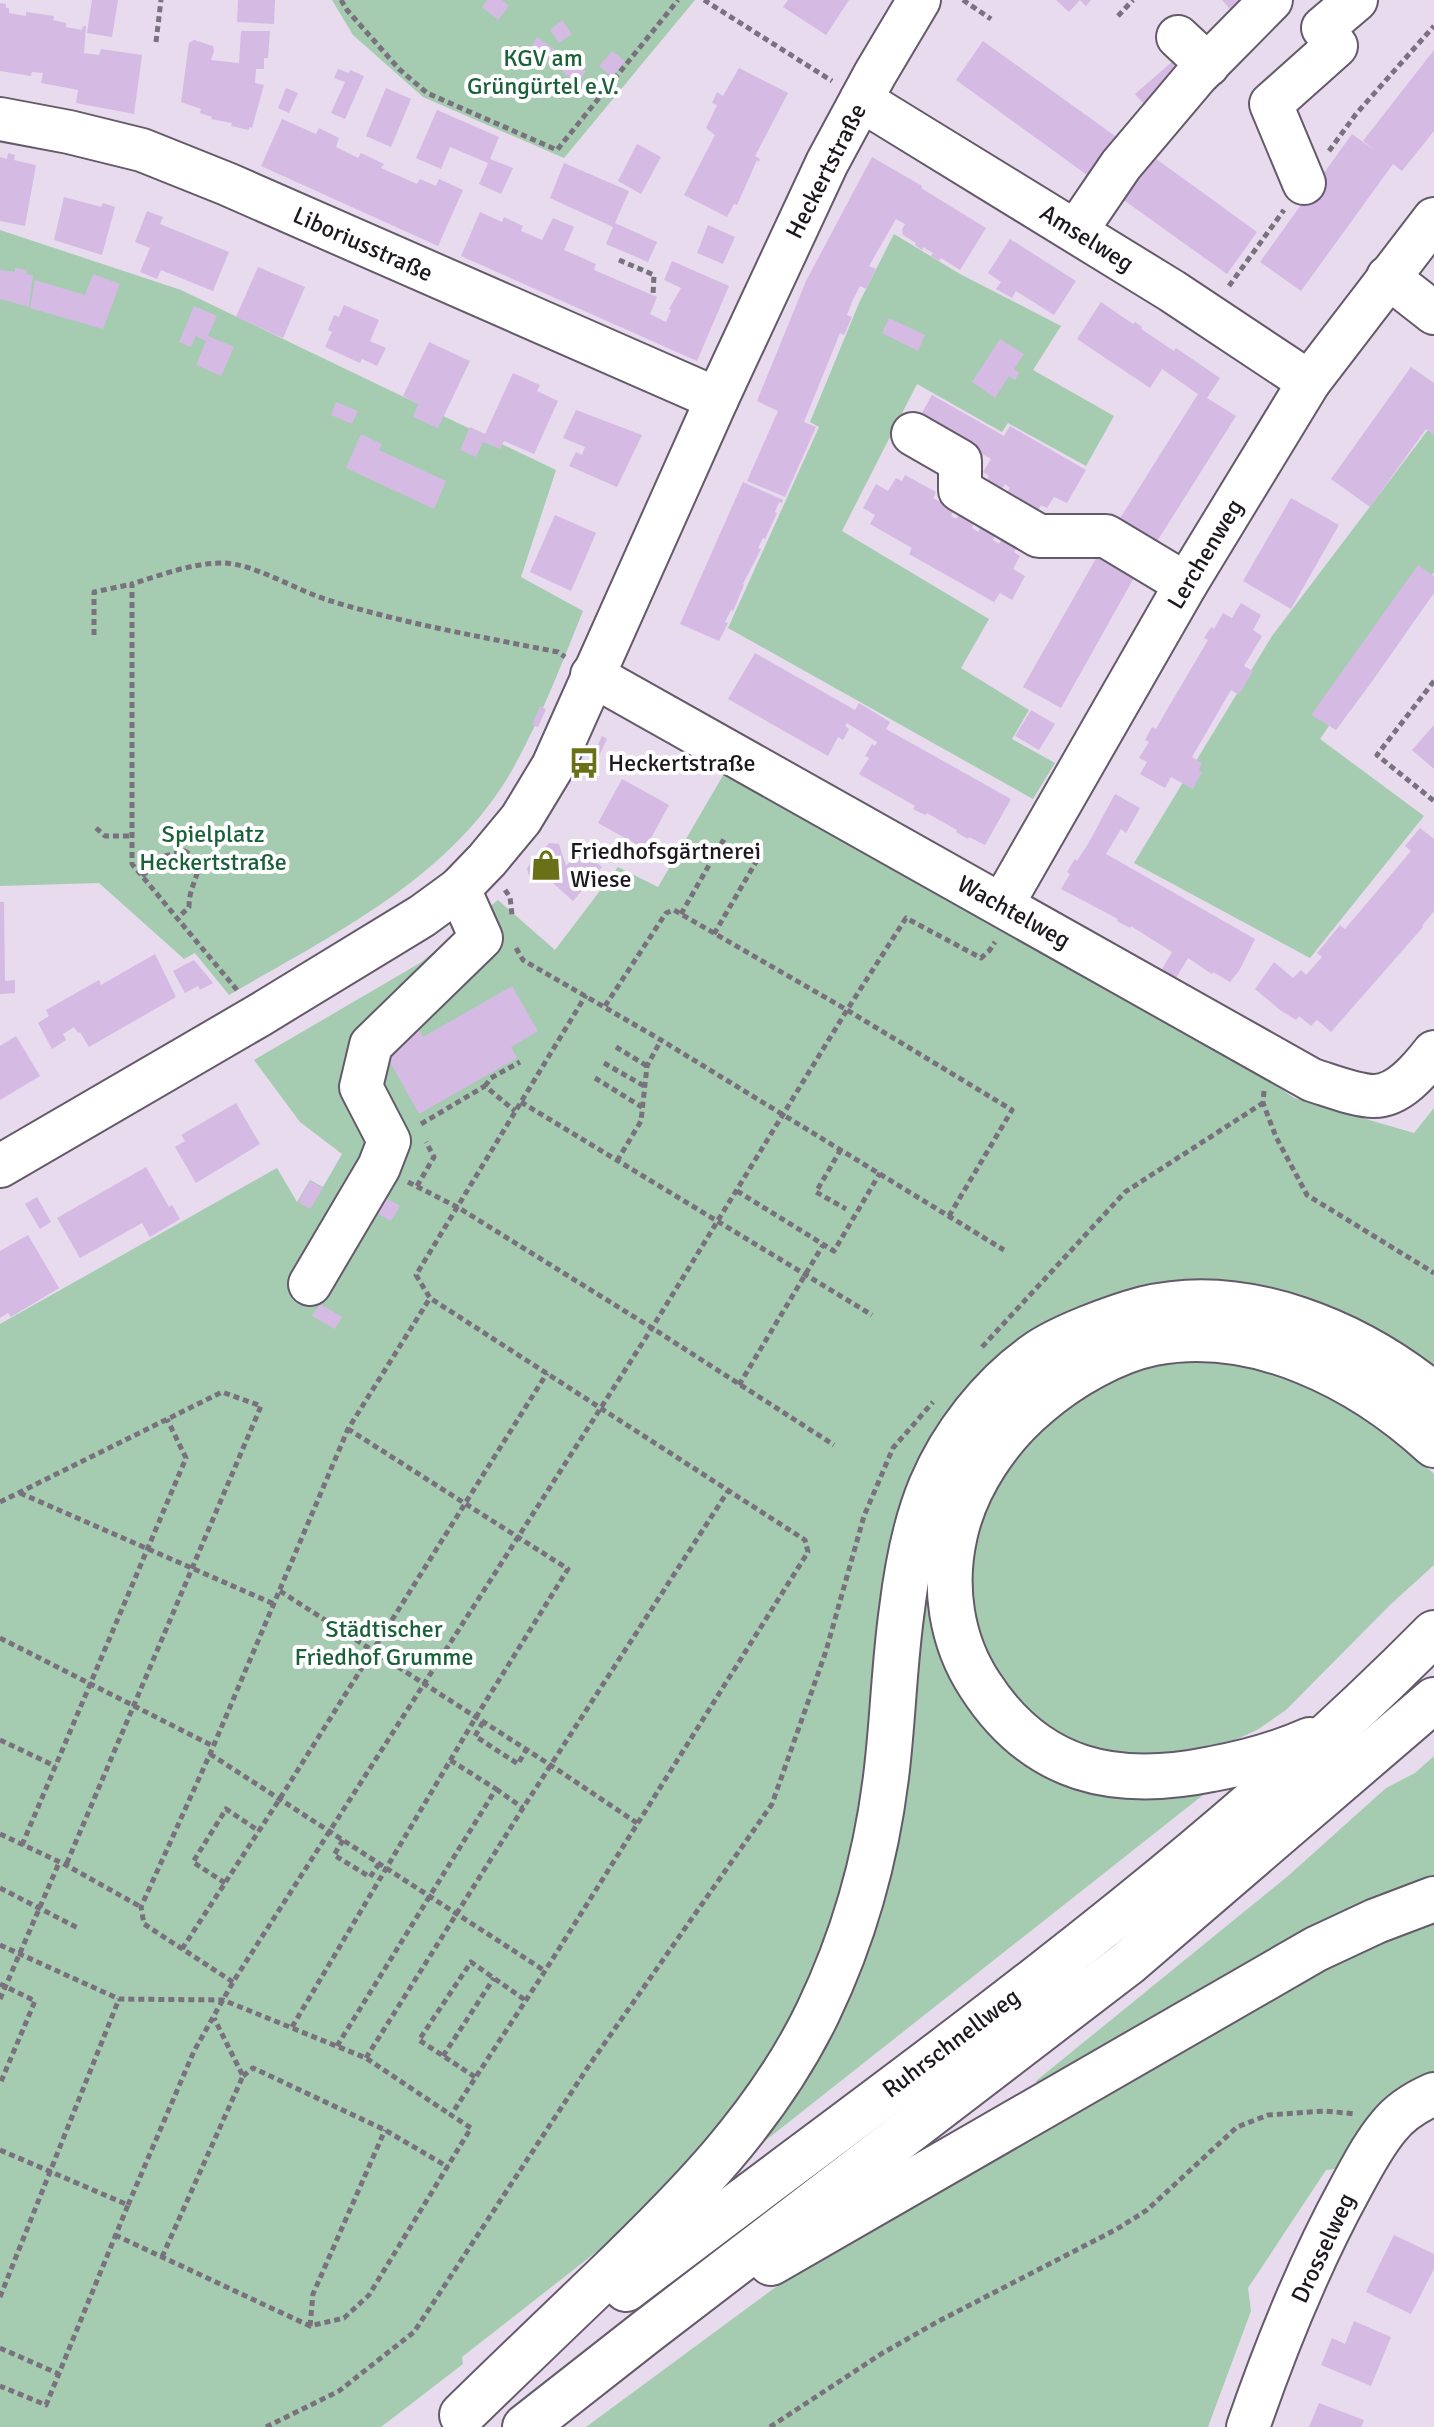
<svg xmlns="http://www.w3.org/2000/svg" width="1434" height="2427" font-family="Signika,sans-serif">
  <style>
    .green { fill: #a5ccb0 }
    .building { fill: #d5bae4 }
    .lines { fill: none; stroke-linecap: round; stroke-linejoin: round }
    .minor-casing { stroke: #645a6a; stroke-width: 46 }
    .highway-casing { stroke: #645a6a; stroke-width: 48 }
    .path { stroke: #79717d; stroke-width: 5; stroke-dasharray: 6 4; stroke-linecap: butt }
    .minor { stroke: #fff; stroke-width: 42 }
    .highway { stroke: #fff; stroke-width: 44 }
    .labels { text-anchor: middle; stroke-width: 8; stroke-linejoin: round; paint-order: stroke }
    .park-label { font-size: 24px; fill: #1a6039; stroke: #fff }
    .street-label { font-size: 24px; fill: #1c181e; stroke: #fff }
    .poi-label { font-size: 24px; fill: #1c181e; stroke: #fff; text-anchor: start }
  </style>
  <rect width="100%" height="100%" fill="#e7dbed"/>
  <g class="green">
    <polygon points="332,0 695,0 564,158 423,97 353,35"/>
    <path d="M0 230 181 290 556 470 521 577 583 611C561 665 540 721 511 772 449 879 332 935 229 995L195 953 184 959 99 883 0 886Z"/>
    <polygon points="894,234 960,274 1061,326 1033,370 1114,416 1086,466 1008,423 1002,432 917,384 842,531 989,619 961,668 1029,710 1012,739 1055,763 1033,799 728,628 819,427 810,422 859,303"/>
    <polygon points="1434,422 1434,572 1320,739 1424,816 1310,958 1134,863 1272,636"/>
    <polygon points="725,772 1245,1064 1294,1098 1414,1133 1434,1108 1434,1373 1364,1330 979,1381 868,1790 832,1936 771,2065 646,2213 462,2357 463,2364 381,2427 0,2427 0,1324 277,1168 297,1202 310,1180 323,1187 342,1154 300,1122 254,1060 420,963 498,900 555,950 618,867 658,887"/>
    <polygon points="1212,1354 1323,1385 1361,1408 1434,1474 1434,1565 1391,1604 1286,1710 1257,1730 1226,1744 1194,1755 1118,1760 1035,1724 992,1671 965,1597 979,1508 1035,1426 1126,1369"/>
    <polygon points="932,1586 1005,1738 1222,1780 737,2163 802,2073 921,1587"/>
    <polygon points="1434,1756 1434,1881 1039,2088 1036,2081 1288,1876 1386,1788 1415,1773"/>
    <polygon points="1434,1915 1434,2078 1342,2168 1326,2170 1248,2288 1251,2311 1208,2427 586,2427 837,2242 1261,1998"/>
  </g>
  <g class="building">
    <polygon points="92,0 118,0 112,37 87,33"/>
    <polygon points="238,0 275,0 274,24 237,22"/>
    <polygon points="487,0 502,0 509,6 498,20 482,7"/>
    <polygon points="788,0 849,0 826,35 783,7"/>
    <polygon points="1056,0 1091,0 1086,6 1080,0 1069,12"/>
    <polygon points="1222,0 1257,0 1237,17"/>
    <polygon points="0,3 6,4 6,8 9,8 9,13 26,16 26,12 54,16 53,20 66,23 66,27 82,30 83,26 86,26 84,53 99,55 101,49 142,55 134,114 76,103 78,90 41,83 43,73 32,72 31,76 0,71"/>
    <polygon points="562,20 572,34 559,43 550,30"/>
    <polygon points="241,31 270,31 268,58 264,58 264,69 256,69 255,83 264,85 252,128 249,127 249,130 231,126 232,123 211,119 212,117 200,113 201,109 181,102 189,43 194,40 213,46 214,51 211,60 239,63"/>
    <polygon points="537,37 554,49 546,61 529,50"/>
    <polygon points="983,41 1115,136 1087,175 956,80"/>
    <polygon points="1434,50 1434,131 1402,171 1393,164 1301,291 1260,262 1352,134 1374,150 1363,141"/>
    <polygon points="612,51 625,61 612,77 599,66"/>
    <polygon points="569,60 586,71 578,83 562,72"/>
    <polygon points="1173,61 1189,80 1151,112 1135,94"/>
    <polygon points="739,68 788,93 755,156 760,159 759,162 757,160 737,205 734,204 727,217 684,195 715,135 706,128 717,105 712,103 717,92 723,96"/>
    <polygon points="338,69 349,73 350,70 364,76 345,119 331,113 345,82 334,78"/>
    <polygon points="286,88 298,93 289,113 278,108"/>
    <polygon points="386,88 411,99 391,147 366,136"/>
    <polygon points="437,110 499,137 490,159 513,168 501,194 479,184 488,163 450,147 441,169 416,158"/>
    <polygon points="282,119 316,134 319,128 339,138 336,147 358,158 361,153 384,164 381,168 417,184 420,179 436,186 439,179 463,190 438,246 261,166"/>
    <polygon points="637,144 661,157 641,194 618,181"/>
    <polygon points="8,153 15,155 14,160 36,165 25,226 0,221 0,157 7,159"/>
    <polygon points="1148,153 1257,232 1227,274 1118,196"/>
    <polygon points="872,157 922,186 921,188 986,228 960,270 941,258 939,261 931,256 933,253 923,247 922,250 915,245 916,243 903,235 902,230 905,224 896,219 869,266 876,269 866,289 860,286 852,302 847,315 852,317 844,335 840,333 804,422 816,427 785,497 747,481 778,411 757,401 806,281"/>
    <polygon points="564,163 629,191 615,223 657,242 648,262 606,244 613,227 550,198"/>
    <polygon points="64,197 101,207 103,203 115,207 102,255 54,240"/>
    <polygon points="147,211 163,217 160,224 229,252 213,291 161,270 157,279 140,272 150,248 135,242"/>
    <polygon points="480,212 502,222 504,217 523,226 521,231 542,240 553,218 574,227 564,250 596,264 594,270 657,297 650,314 666,322 671,310 669,309 681,288 664,280 672,261 729,286 697,361 461,256"/>
    <polygon points="708,225 735,237 723,264 697,253"/>
    <polygon points="1010,239 1076,281 1054,315 1016,291 1012,298 996,289 1001,282 988,273"/>
    <polygon points="258,267 305,287 283,338 236,317"/>
    <polygon points="15,268 27,270 26,274 33,275 29,307 0,299 0,270 15,272"/>
    <polygon points="93,274 120,284 103,329 30,308 35,280 85,295"/>
    <polygon points="1101,302 1133,324 1135,322 1142,327 1141,329 1174,351 1176,348 1220,378 1207,398 1236,416 1156,543 1119,520 1198,394 1162,369 1150,388 1077,339"/>
    <polygon points="344,305 379,320 370,341 386,348 377,366 362,359 360,363 325,347 332,332 328,330 334,315 339,317"/>
    <polygon points="194,306 217,316 208,336 234,347 221,376 196,365 206,341 196,336 191,347 179,342"/>
    <polygon points="889,318 925,335 918,351 882,333"/>
    <polygon points="1000,339 1024,354 1014,369 1019,373 1015,380 1009,376 995,398 972,382"/>
    <polygon points="429,342 470,361 438,428 413,417 418,404 403,396"/>
    <polygon points="1411,367 1434,383 1434,435 1426,429 1370,507 1331,479"/>
    <polygon points="513,373 540,385 537,391 558,401 534,454 504,441 500,449 483,442 476,457 460,450 470,427 485,434"/>
    <polygon points="932,395 1004,436 1010,426 1086,470 1067,503 1054,497 1047,508 1041,505 1038,511 1007,493 1010,488 1005,484 1001,490 986,482 989,476 983,472 991,459 919,418"/>
    <polygon points="336,402 358,411 352,424 331,415"/>
    <polygon points="576,410 642,435 617,487 569,466 576,452 582,455 585,447 563,438"/>
    <polygon points="361,434 382,444 379,450 446,481 434,509 346,468"/>
    <polygon points="905,475 936,492 933,498 954,510 951,516 956,519 960,514 975,522 972,528 978,532 981,526 996,534 993,540 999,544 1002,538 1018,546 1014,552 1020,556 1013,569 1025,576 1012,600 1000,593 994,602 909,554 912,548 870,524 875,515 863,508 876,484 888,491 896,478 902,481"/>
    <polygon points="743,482 783,500 782,503 779,502 775,512 777,513 765,539 763,538 758,548 761,549 743,584 744,585 733,611 731,610 725,622 728,623 719,641 680,624"/>
    <polygon points="1291,498 1339,525 1291,609 1243,581"/>
    <polygon points="555,515 596,533 571,591 530,572"/>
    <polygon points="1098,555 1135,576 1061,708 1023,687"/>
    <polygon points="1418,565 1434,576 1434,593 1373,680 1336,730 1311,715"/>
    <polygon points="1241,603 1261,615 1253,630 1262,636 1244,666 1253,671 1239,695 1231,690 1192,757 1202,763 1199,770 1202,772 1193,789 1171,777 1165,788 1140,774 1147,762 1139,758 1149,742 1145,740 1152,727 1156,729 1165,713 1208,640 1204,638 1211,627 1214,629 1223,613 1232,618"/>
    <polygon points="755,653 855,710 859,703 890,722 886,729 1011,799 985,845 969,837 968,839 956,832 957,830 927,813 925,815 913,809 915,806 859,774 869,758 865,756 872,744 875,746 877,742 847,723 845,726 849,729 843,740 838,737 828,756 728,699"/>
    <polygon points="540,706 546,709 538,727 532,725"/>
    <polygon points="1031,710 1055,724 1039,750 1015,736"/>
    <polygon points="1434,725 1434,769 1412,750"/>
    <polygon points="602,736 607,739 599,756 594,753"/>
    <polygon points="622,779 669,805 645,849 598,823"/>
    <polygon points="1115,794 1140,808 1126,833 1121,829 1106,854 1255,939 1239,971 1230,982 1213,972 1212,974 1188,958 1176,978 1161,971 1172,952 1131,926 1130,928 1117,921 1118,919 1061,889 1070,874 1067,872 1075,859 1077,861 1088,844"/>
    <polygon points="1420,828 1434,839 1434,911 1422,926 1423,927 1331,1032 1317,1020 1311,1026 1299,1016 1296,1020 1280,1010 1255,989 1274,962 1293,978 1301,970 1306,975 1322,957 1317,953 1340,925 1345,929 1411,851 1405,846"/>
    <polygon points="549,843 559,844 566,866 581,850 602,867 573,901 553,883 554,882 530,879 527,868"/>
    <polygon points="0,902 4,902 5,981 15,980 15,993 0,994"/>
    <polygon points="155,954 176,997 89,1047 80,1032 78,1033 74,1027 63,1034 66,1040 52,1049 38,1023 49,1016 46,1010 99,980 101,985"/>
    <polygon points="194,960 213,983 200,990 198,986 185,993 173,971"/>
    <polygon points="512,986 538,1031 511,1047 517,1058 419,1114 383,1049 419,1029 423,1037"/>
    <polygon points="16,1036 40,1076 0,1100 0,1046"/>
    <polygon points="236,1103 260,1144 196,1183 175,1147 185,1141 181,1135"/>
    <polygon points="146,1167 169,1207 172,1205 180,1219 150,1237 142,1223 80,1258 57,1218"/>
    <polygon points="310,1181 323,1188 310,1209 298,1202"/>
    <polygon points="382,1196 400,1206 391,1221 373,1211"/>
    <polygon points="37,1197 51,1222 40,1229 25,1204"/>
    <polygon points="28,1235 59,1288 11,1317 8,1313 0,1318 0,1251"/>
    <polygon points="320,1304 342,1317 335,1329 312,1316"/>
    <polygon points="1394,2235 1434,2254 1434,2269 1411,2314 1366,2292"/>
    <polygon points="1354,2321 1391,2337 1371,2386 1321,2365 1332,2338 1345,2344"/>
    <polygon points="1319,2403 1364,2420 1361,2427 1309,2427"/>
  </g>
  <g class="lines">
    <defs>
      <g id="minor">
        <polyline points="1178,37 1208,65"/>
        <polyline points="861,100 1172,291 1309,382"/>
        <polyline points="0,119 69,132 142,150 227,184 717,399"/>
        <polyline points="1304,183 1271,104 1336,46 1323,28 1356,0"/>
        <polyline points="1076,231 1121,165 1197,75 1271,0"/>
        <polyline points="1388,277 1434,313"/>
        <polyline points="913,434 960,461 960,490 1039,536 1106,536 1186,584"/>
        <path d="M592 675 1312 1080C1329 1085 1356 1096 1374 1096 1399 1096 1420 1070 1434 1052"/>
        <polyline points="1002,905 1186,584 1309,382 1434,219"/>
        <polyline points="0,1166 258,1016 422,916 459,889 487,860 521,819 553,766 717,399 827,163 875,74 919,0"/>
        <polyline points="310,1284 379,1167 389,1141 361,1087 371,1045 481,938 459,889"/>
        <path d="M1248 2427C1276 2346 1309 2264 1350 2189 1362 2167 1373 2145 1389 2126 1400 2112 1418 2101 1434 2094"/>
      </g>
      <g id="highway">
        <path d="M1310 1740C1278 1754 1245 1763 1212 1769 1115 1789 1036 1772 980 1685 951 1641 943 1586 955 1534 966 1485 999 1436 1038 1404 1069 1377 1114 1351 1154 1343 1257 1324 1361 1378 1434 1445"/>
        <polyline points="771,2263 1316,1949 1376,1921 1434,1899"/>
        <path d="M626 2289C901 2079 1190 1880 1434 1633"/>
        <path d="M462 2415C508 2370 555 2325 602 2280 685 2200 767 2118 818 2012 853 1939 876 1858 886 1777 893 1722 894 1665 902 1609 907 1568 915 1524 931 1486 952 1436 991 1386 1035 1355 1060 1337 1114 1317 1144 1309 1245 1284 1357 1332 1434 1395"/>
        <polyline points="525,2427 646,2332 1128,1963 1434,1700"/>
      </g>
    </defs>
    <use href="#minor" class="minor-casing"/>
    <use href="#highway" class="highway-casing"/>
    <g class="path">
      <polyline points="341,0 347,10 399,69 427,93 557,150 678,0"/>
      <polyline points="704,0 832,81"/>
      <polyline points="963,0 991,19"/>
      <polyline points="1118,16 1133,0"/>
      <polyline points="156,42 161,0"/>
      <polyline points="1329,151 1356,114 1434,26"/>
      <polyline points="619,260 654,275 653,295"/>
      <polyline points="1229,286 1284,210"/>
      <polyline points="94,635 94,592 132,584"/>
      <polyline points="1434,681 1377,755 1434,801"/>
      <polyline points="96,828 105,836 131,836"/>
      <path d="M142 876 165 856 185 851 199 861C198 880 189 887 189 907L177 919"/>
      <polyline points="505,890 510,897 512,915"/>
      <polyline points="681,914 724,839"/>
      <polyline points="714,934 756,862"/>
      <polyline points="516,948 523,960 661,1040 1004,1250"/>
      <path d="M237 990 132 864V584C161 575 192 563 222 563 254 563 299 592 331 601 406 624 482 637 558 652L565 657"/>
      <polyline points="605,1006 666,913 674,910 847,1010 1012,1110 949,1216"/>
      <polyline points="616,1047 647,1066"/>
      <polyline points="604,1063 644,1086"/>
      <polyline points="595,1078 642,1107"/>
      <polyline points="485,1086 491,1078 520,1062"/>
      <polyline points="1264,1091 1263,1103 1276,1137 1307,1195 1434,1273"/>
      <polyline points="521,1102 872,1315"/>
      <polyline points="421,1124 485,1086 515,1111"/>
      <polyline points="841,1149 816,1192 846,1209"/>
      <polyline points="617,1161 641,1121 647,1066 661,1040"/>
      <polyline points="408,1182 459,1208 652,1328 834,1445"/>
      <polyline points="417,1186 434,1157 426,1142"/>
      <polyline points="737,1191 834,1251 880,1173"/>
      <polyline points="982,1347 1125,1192 1263,1103"/>
      <polyline points="739,1385 823,1245"/>
      <polyline points="20,1493 274,1604"/>
      <polyline points="0,1502 222,1392 261,1406 66,1865"/>
      <polyline points="280,1591 552,1766 637,1823"/>
      <polyline points="0,1638 213,1746"/>
      <polyline points="483,1722 475,1736 518,1764 526,1750"/>
      <polyline points="0,1740 55,1766"/>
      <polyline points="210,1754 545,1971"/>
      <polyline points="496,1789 523,1808"/>
      <polyline points="0,1834 66,1865 141,1907"/>
      <polyline points="343,1840 334,1855 370,1877 379,1864"/>
      <polyline points="22,1845 186,1458 167,1419"/>
      <polyline points="225,1883 193,1862 226,1809 259,1831"/>
      <polyline points="0,1888 78,1928"/>
      <polyline points="0,1945 119,1999 223,2000 366,2058 451,2115"/>
      <polyline points="182,1949 279,1800 547,1373"/>
      <polyline points="233,1982 144,1924 141,1907 210,1754 348,1429 430,1298"/>
      <polyline points="0,1984 35,2001 0,2084"/>
      <polyline points="0,1999 59,1863"/>
      <polyline points="292,2027 476,1717 568,1569 348,1429"/>
      <polyline points="337,2046 496,1789 450,1760"/>
      <polyline points="443,2056 494,1978"/>
      <polyline points="366,2058 523,1808 728,1491"/>
      <polyline points="243,2076 253,2068 385,2130 448,2167"/>
      <polyline points="475,2077 419,2040 471,1962 525,2000"/>
      <polyline points="0,2150 128,2205 46,2405 0,2386"/>
      <polyline points="128,2205 194,2051 233,1982 652,1328 847,1010 906,918 981,958 989,951 995,942"/>
      <polyline points="115,2235 310,2326 344,2318 369,2295 471,2128 451,2115 545,1971 808,1552 805,1540 430,1298 416,1275 586,995"/>
      <polyline points="162,2257 243,2076 214,2018"/>
      <polyline points="0,2297 119,1999"/>
      <polyline points="310,2326 313,2294 385,2130"/>
      <polyline points="0,2348 59,2374"/>
      <polyline points="266,2427 339,2391 414,2332 588,2067 772,1804 826,1651 864,1516 893,1448 933,1402"/>
      <polyline points="770,2427 881,2354 937,2322 1117,2229 1147,2210 1237,2127 1268,2115 1325,2111 1356,2114"/>
    </g>
    <use href="#minor" class="minor"/>
    <use href="#highway" class="highway"/>
  </g>
  <defs>
    <symbol id="bus-bare" viewBox="-9 -9 18 18"><path d="M-5-6H5V4H4V6H2V4H-2V6H-4V4H-5ZM-3.5-4V0h7V-4ZM-3.5 1.2v1.5H-2V1.2ZM2 1.2v1.5H3.5V1.2Z" fill="#697017" stroke="#fff" stroke-width="2.5" paint-order="stroke"/></symbol>
    <symbol id="shop-bare" viewBox="-9 -9 18 18"><path d="M-5-2.5h2.3a2.7 3.5 0 0 1 5.4 0H5L5.5 6h-11ZM-1.5-2.5h3a1.5 2.3 0 0 0-3 0Z" fill="#697017" stroke="#fff" stroke-width="2.5" paint-order="stroke"/></symbol>
  </defs>
  <g fill-rule="evenodd">
    <use href="#bus-bare" x="562" y="741" width="44" height="44"/>
    <use href="#shop-bare" x="524" y="843" width="44" height="44"/>
  </g>
  <g class="labels">
    <g class="park-label">
      <text x="543" y="66">KGV am<tspan x="543" dy="28">Grüngürtel e.V.</tspan></text>
      <text x="213" y="842">Spielplatz<tspan x="213" dy="28">Heckertstraße</tspan></text>
      <text x="384" y="1637">Städtischer<tspan x="384" dy="28">Friedhof Grumme</tspan></text>
    </g>
    <g class="street-label">
      <text transform="translate(826 171) rotate(-63)" y="8">Heckertstraße</text>
      <text transform="translate(1087 238) rotate(32)" y="8">Amselweg</text>
      <text transform="translate(363 244) rotate(24)" y="8">Liboriusstraße</text>
      <text transform="translate(1205 554) rotate(-59)" y="8">Lerchenweg</text>
      <text transform="translate(1014 912) rotate(29)" y="8">Wachtelweg</text>
      <text transform="translate(951 2043) rotate(-37)" y="8">Ruhrschnellweg</text>
      <text transform="translate(1323 2248) rotate(-65)" y="8">Drosselweg</text>
    </g>
    <g class="poi-label">
      <text x="608" y="771">Heckertstraße</text>
      <text x="570" y="859">Friedhofsgärtnerei<tspan x="570" dy="28">Wiese</tspan></text>
    </g>
  </g>
</svg>
